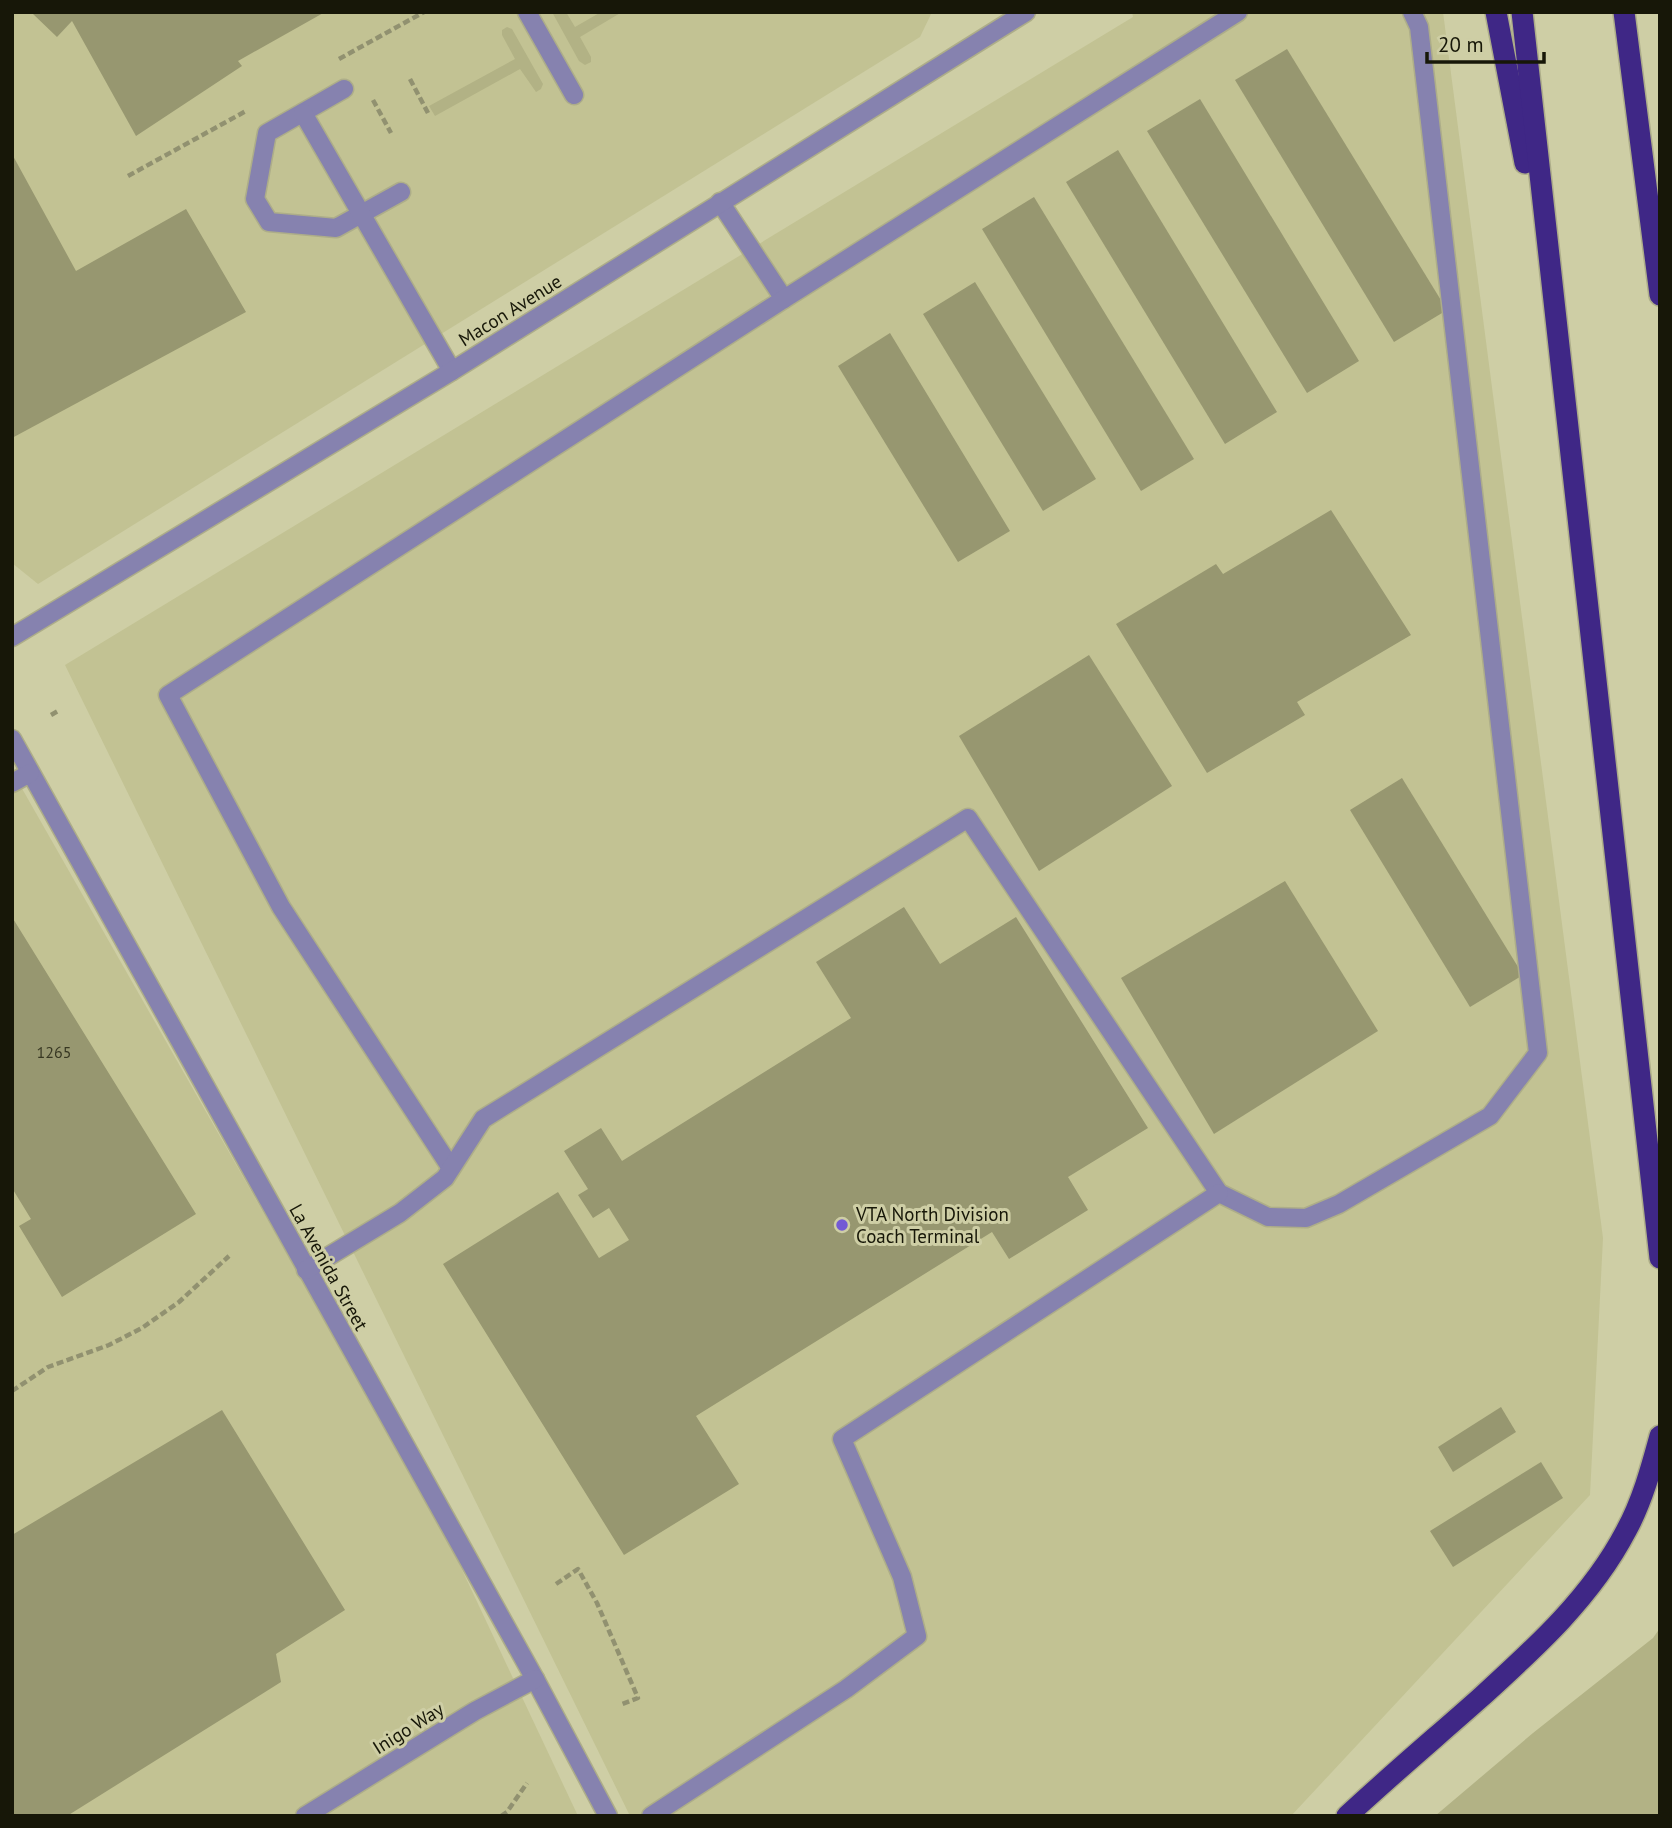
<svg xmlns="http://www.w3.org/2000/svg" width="1672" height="1828" font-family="'PT Sans',sans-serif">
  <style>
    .built { fill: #c2c293 }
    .green { fill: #b2b285 }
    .building { fill: #979770 }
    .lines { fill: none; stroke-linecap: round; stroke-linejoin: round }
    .minor-casing { stroke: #adad89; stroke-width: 21 }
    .highway-casing { stroke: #adad89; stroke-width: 24 }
    .path { stroke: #919170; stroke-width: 4.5; stroke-dasharray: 7 3.5; stroke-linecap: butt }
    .minor { stroke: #8682af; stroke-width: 18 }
    .highway { stroke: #3f2786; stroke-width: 21 }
    .poi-dot { fill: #735ad4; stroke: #cecea5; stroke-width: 2.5 }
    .labels { text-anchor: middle; stroke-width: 6; stroke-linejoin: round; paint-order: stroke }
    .number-label { font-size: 16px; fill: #373722 }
    .street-label { font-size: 19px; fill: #171708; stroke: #cecea5 }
    .poi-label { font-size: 19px; fill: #171708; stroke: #cecea5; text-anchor: start }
  </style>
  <rect width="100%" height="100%" fill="#cecea5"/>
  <g class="built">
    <polygon points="12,12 932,12 920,37 38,584 12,563"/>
    <polygon points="1132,12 1443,12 1603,1238 1590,1495 1291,1816 630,1816 65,665 1133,17"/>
    <polygon points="12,771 439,1521 578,1816 12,1816"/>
  </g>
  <g class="green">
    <polygon points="552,12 566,12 575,27 601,12 622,12 580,37 591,57 591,62 585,65 579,61"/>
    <polygon points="507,27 512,29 543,84 541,89 536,92 520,69 435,116 429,106 515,59 502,35 502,30"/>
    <polygon points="1660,1628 1660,1816 1435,1816 1533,1733 1653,1638"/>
  </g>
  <g class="building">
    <polygon points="34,12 325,12 238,61 242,66 136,136 72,21 57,37 33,14"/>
    <polygon points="1287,49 1447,310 1394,342 1235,80"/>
    <polygon points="1200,99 1359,361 1307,393 1147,131"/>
    <polygon points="1118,150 1277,412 1225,444 1066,182"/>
    <polygon points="12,154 76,271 186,209 246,312 12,438"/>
    <polygon points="1034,197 1194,459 1141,491 982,229"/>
    <polygon points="975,282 1096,479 1043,511 923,314"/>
    <polygon points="890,333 1010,531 958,562 838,366"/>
    <polygon points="1331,510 1411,635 1297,702 1305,715 1207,773 1116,624 1216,564 1223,574"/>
    <polygon points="1089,655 1172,786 1039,871 959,736"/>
    <polygon points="1402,778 1523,975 1470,1007 1350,810"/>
    <polygon points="1285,881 1378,1031 1214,1134 1121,978"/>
    <polygon points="904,907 940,964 1016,917 1148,1128 1068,1177 1088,1210 1009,1259 992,1232 696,1416 739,1484 624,1555 443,1264 558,1192 599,1258 629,1240 609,1208 593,1218 578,1195 588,1189 564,1151 601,1128 622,1161 851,1018 816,962"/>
    <polygon points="12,917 196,1214 62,1297 19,1226 31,1219 12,1188"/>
    <polygon points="1501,1407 1516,1432 1453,1472 1438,1447"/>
    <polygon points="222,1410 345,1610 276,1654 281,1682 67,1816 12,1816 12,1535"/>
    <polygon points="1541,1462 1563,1498 1453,1567 1430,1531"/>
  </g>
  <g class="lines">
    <defs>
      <g id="minor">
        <polyline points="527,12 574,95"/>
        <polyline points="344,89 267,133 255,199 269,222 336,228 401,192"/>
        <polyline points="303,113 452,371"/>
        <polyline points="720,202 784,299"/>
        <polyline points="12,637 452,371 1026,12"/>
        <polyline points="12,739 535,1679 608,1816"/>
        <polyline points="12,783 30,773"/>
        <polyline points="451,1168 281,907 168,695 784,299 1238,12"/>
        <polyline points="306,1270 400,1213 445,1178 483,1119 968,818 1219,1193 1268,1217 1306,1218 1339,1204 1490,1116 1538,1053 1419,27 1412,12"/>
        <polyline points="305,1816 475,1711 535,1679"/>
        <polyline points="651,1816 846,1689 917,1636 902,1577 842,1439 1219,1193"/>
      </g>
      <g id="highway">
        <polyline points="1496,12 1525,163"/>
        <polyline points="1522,12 1660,1258"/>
        <polyline points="1624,12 1660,295"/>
        <path d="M1347 1816C1390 1776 1435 1738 1479 1699 1534 1649 1591 1598 1626 1531 1642 1502 1651 1469 1660 1436"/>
      </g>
    </defs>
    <use href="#minor" class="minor-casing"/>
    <use href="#highway" class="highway-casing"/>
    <g class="path">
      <polyline points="339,59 424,12"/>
      <polyline points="410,79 428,113"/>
      <polyline points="373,100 391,133"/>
      <polyline points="128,176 246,111"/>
      <polyline points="51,715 58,711"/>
      <polyline points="12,1391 48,1367 109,1345 142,1328 179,1302 229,1256"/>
      <polyline points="556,1584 578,1569 597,1603 638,1698 622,1704"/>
      <polyline points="501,1816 507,1812 527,1783"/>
    </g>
    <use href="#minor" class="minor"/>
    <use href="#highway" class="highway"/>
  </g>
  <circle class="poi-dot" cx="842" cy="1225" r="7"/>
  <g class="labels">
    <g class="number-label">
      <text x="54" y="1058">1265</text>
    </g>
    <g class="street-label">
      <text transform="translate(510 310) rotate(-32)" y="7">Macon Avenue</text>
      <text transform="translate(329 1267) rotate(61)" y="7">La Avenida Street</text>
      <text transform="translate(408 1728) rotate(-32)" y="7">Inigo Way</text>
    </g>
    <g class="poi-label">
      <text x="856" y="1221">VTA North Division<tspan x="856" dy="22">Coach Terminal</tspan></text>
    </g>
  </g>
  <rect width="1672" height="1828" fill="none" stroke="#171708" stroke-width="28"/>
  <path d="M1427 52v10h117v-10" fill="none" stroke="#171708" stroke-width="3.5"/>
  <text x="1438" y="52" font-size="21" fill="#171708" stroke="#cecea5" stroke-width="5" paint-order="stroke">20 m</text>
</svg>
